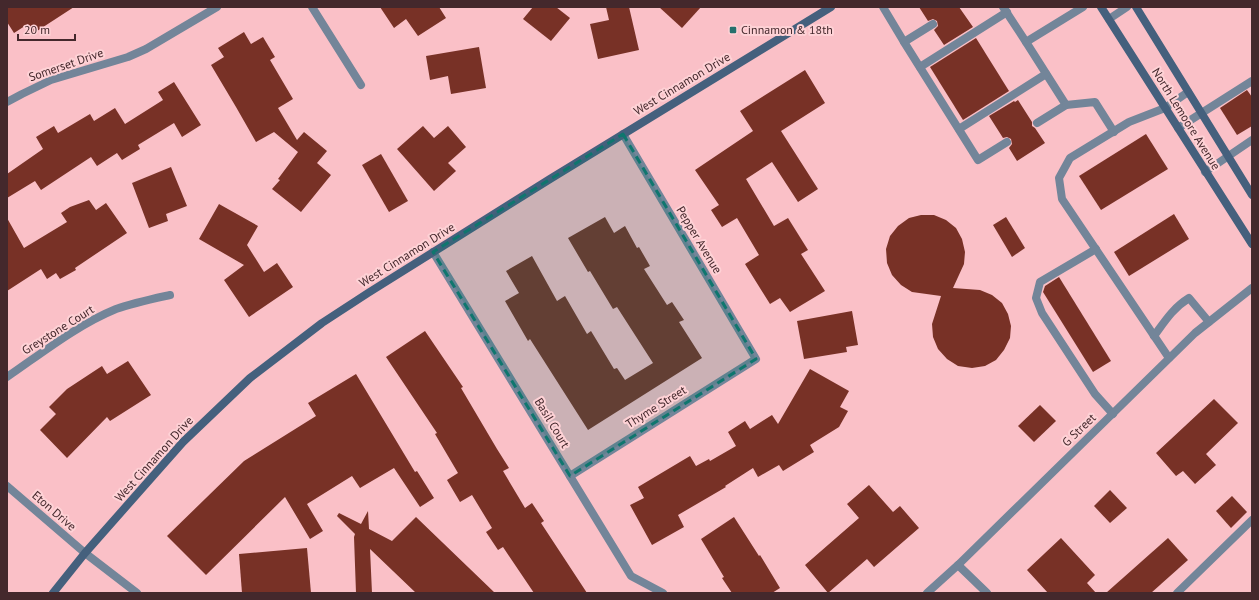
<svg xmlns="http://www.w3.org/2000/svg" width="1259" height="600" font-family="'PT Sans',sans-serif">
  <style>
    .building { fill: #783126 }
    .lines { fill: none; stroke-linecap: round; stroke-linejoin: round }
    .service { stroke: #738599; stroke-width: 8 }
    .minor { stroke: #738599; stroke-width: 8 }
    .secondary { stroke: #45607d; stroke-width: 8 }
    .marked { fill: #0f766e; fill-opacity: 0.2; stroke: #0f766e; stroke-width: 3; stroke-dasharray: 8 5; stroke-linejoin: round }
    .poi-dot { fill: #26706d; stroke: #fed2d6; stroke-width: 1.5 }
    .labels { text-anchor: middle; stroke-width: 4; stroke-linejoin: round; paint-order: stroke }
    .poi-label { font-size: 12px; fill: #44282c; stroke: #fed2d6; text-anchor: start }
    .street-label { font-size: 12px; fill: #44282c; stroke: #fed2d6 }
  </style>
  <rect width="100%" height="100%" fill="#fac0c7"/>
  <g class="building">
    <polygon points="7,7 74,7 34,33 28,24 14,33 7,22"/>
    <polygon points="380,7 439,7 446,18 418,36 406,19 394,28"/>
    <polygon points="533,7 556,7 570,18 551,41 523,19"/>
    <polygon points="606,7 629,7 639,50 598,59 590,24 609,20"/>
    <polygon points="659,7 701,7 682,28"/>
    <polygon points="919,7 959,7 973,27 944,45 934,30 938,26 937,21 933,19 928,21"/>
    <polygon points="244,32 251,44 263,37 275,57 270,60 293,99 278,108 297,140 304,132 327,151 317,163 331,175 301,212 272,189 280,180 278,179 298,152 274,132 256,142 236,107 211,65 224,57 218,48"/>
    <polygon points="976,38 1009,91 963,120 930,67"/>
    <polygon points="479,47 486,88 451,94 448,76 430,80 426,56"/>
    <polygon points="805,70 825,103 781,131 818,189 798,202 772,162 746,179 774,226 788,218 808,250 801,254 825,291 790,312 780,298 770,304 745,264 759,255 737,218 722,227 711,210 719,205 695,170 753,131 740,111"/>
    <polygon points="174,82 201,125 182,137 174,123 138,145 140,149 122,160 117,153 97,166 91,157 41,190 35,181 7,198 7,174 43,149 36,137 54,126 58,133 90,114 94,121 115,108 125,124 163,100 158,92"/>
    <polygon points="1247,90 1252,97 1252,126 1237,135 1220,108"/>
    <polygon points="1018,100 1032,122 1032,126 1035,128 1045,143 1017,161 1009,148 1012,144 1011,139 1007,137 1003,138 989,116 1014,101 1015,102"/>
    <polygon points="423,126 434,138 448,126 466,147 448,163 456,171 434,191 397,149"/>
    <polygon points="1146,134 1168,169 1101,210 1079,176"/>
    <polygon points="381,154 408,201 389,212 362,165"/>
    <polygon points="171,167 187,206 166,214 168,221 149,228 132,183"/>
    <polygon points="89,200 96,210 106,203 127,233 75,268 76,270 60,279 56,273 47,279 41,269 7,291 7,218 24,248 67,222 61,213 70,207"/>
    <polygon points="219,204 258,226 247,245 264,272 277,263 293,287 249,317 224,280 244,265 199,239"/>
    <polygon points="1174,214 1189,239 1129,276 1114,252"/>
    <polygon points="921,215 934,215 946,220 956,228 962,239 965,252 964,264 953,288 980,290 992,295 1002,303 1008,314 1011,326 1010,338 1004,350 996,360 985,366 972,368 958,366 947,359 938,349 933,337 932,324 941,296 912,292 901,285 892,275 887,263 886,249 890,236 898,226 909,218"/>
    <polygon points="605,217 614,233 625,226 637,248 639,247 650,266 644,269 667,305 672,302 684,320 679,322 702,358 588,430 530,339 528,341 505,301 519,293 506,271 532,256 557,301 565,296 587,334 591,331 614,369 617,368 625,380 653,363 617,307 613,309 590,271 588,272 568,238"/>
    <polygon points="1006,217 1025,248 1012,257 993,225"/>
    <polygon points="1059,277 1111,361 1093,372 1043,292 1045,286"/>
    <polygon points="852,311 858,345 846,347 847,352 804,359 797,321"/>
    <polygon points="425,331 463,387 461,388 497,449 509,468 503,471 525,508 532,503 544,521 541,523 587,593 534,593 503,547 498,550 486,532 492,528 472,495 460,502 447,480 458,473 435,434 437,433 386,357"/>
    <polygon points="128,361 151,395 110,421 107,417 67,458 40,430 56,414 49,407 67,389 102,366 107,374"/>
    <polygon points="810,369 849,391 840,407 848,411 839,427 810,445 814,452 783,471 779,465 758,477 753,468 725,486 726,487 678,515 684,527 652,545 630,505 644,498 638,487 690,456 696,466 709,459 710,461 736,446 728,432 745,421 750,429 772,415 778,424"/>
    <polygon points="356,374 415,472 417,471 434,498 420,507 394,468 360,488 352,476 307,504 323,531 310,539 285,497 206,575 167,536 244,461 316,416 308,403"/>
    <polygon points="1214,399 1238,423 1206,454 1216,465 1195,484 1183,471 1176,476 1156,453"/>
    <polygon points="1040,405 1056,421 1034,442 1018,426"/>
    <polygon points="869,485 893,512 900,506 919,528 874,567 867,559 828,593 805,565 859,518 847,504"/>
    <polygon points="1110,490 1127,508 1110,523 1094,506"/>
    <polygon points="1232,496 1247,512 1231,528 1216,511"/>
    <polygon points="368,511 369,529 392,541 416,517 495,593 416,593 370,549 372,593 356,593 354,537 355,534 337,516 339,513 361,524"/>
    <polygon points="734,517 759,556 760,555 780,588 772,593 732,593 722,578 724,577 701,539"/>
    <polygon points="1061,538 1095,575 1087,583 1096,593 1048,593 1027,570"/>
    <polygon points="1168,538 1188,560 1151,593 1106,593"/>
    <polygon points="307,548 311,593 242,593 239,554"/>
  </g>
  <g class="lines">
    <g class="service">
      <polyline points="883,7 904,42 933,24"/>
      <polyline points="1003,7 1026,42 1083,7"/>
      <polyline points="1109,19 1127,7"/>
      <polyline points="904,42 978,160 1007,142"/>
      <polyline points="1026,42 1066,105 1037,123"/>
      <polyline points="920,67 1007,12"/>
      <polyline points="1066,105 1095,102 1114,132"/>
      <polyline points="1178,128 1252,81"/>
      <polyline points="959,129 1046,74"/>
      <polyline points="1205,172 1252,140"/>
      <polyline points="1096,249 1040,282 1036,298 1042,313 1095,394 1113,414"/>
      <path d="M1154 336C1165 321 1173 308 1189 298L1209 322"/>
      <polyline points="1169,358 1062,199 1059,178 1070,158 1129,122 1165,108 1188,92"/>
      <polyline points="1177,593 1252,520"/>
    </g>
    <g class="minor">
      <polyline points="312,7 361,85"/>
      <polyline points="7,102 22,94 51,80 128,57 146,49 217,7"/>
      <polyline points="433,252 631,576 663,593"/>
      <path d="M7 377C42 353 77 325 116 309 133 303 152 299 170 295"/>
      <polyline points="570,476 756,359 623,134"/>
      <polyline points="7,486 85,553 137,593"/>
      <polyline points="958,565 987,593"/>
      <polyline points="927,593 958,565 1195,333 1252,288"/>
    </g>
    <g class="secondary">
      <polyline points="1101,7 1252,244"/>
      <polyline points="1136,7 1252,195"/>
      <polyline points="53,593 85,553 183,442 250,378 322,323 368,293 550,179 831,7"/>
    </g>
  </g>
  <path class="marked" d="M623 134 756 359 570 476 433 252Z"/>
  <rect class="poi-dot" x="729" y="26" width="8" height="8" rx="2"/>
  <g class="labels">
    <g class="poi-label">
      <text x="741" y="34">Cinnamon &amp; 18th</text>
    </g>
    <g class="street-label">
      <text transform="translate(66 65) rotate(-19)" y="4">Somerset Drive</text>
      <text transform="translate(682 84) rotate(-31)" y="4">West Cinnamon Drive</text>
      <text transform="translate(1186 119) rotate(58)" y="4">North Lemoore Avenue</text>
      <text transform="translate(699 240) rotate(59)" y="4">Pepper Avenue</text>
      <text transform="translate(407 255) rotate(-32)" y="4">West Cinnamon Drive</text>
      <text transform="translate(58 330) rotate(-32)" y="4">Greystone Court</text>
      <text transform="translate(656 407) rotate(-32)" y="4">Thyme Street</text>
      <text transform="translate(552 423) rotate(59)" y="4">Basil Court</text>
      <text transform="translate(1079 430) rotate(-44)" y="4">G Street</text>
      <text transform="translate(154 459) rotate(-48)" y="4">West Cinnamon Drive</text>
      <text transform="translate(54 511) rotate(41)" y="4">Eton Drive</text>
    </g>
  </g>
  <rect width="1259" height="600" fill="none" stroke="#44282c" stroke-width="16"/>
  <path d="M18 34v6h57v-6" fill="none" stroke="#44282c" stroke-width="2"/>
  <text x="24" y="34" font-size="12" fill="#44282c" stroke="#fed2d6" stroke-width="3" paint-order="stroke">20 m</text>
</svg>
